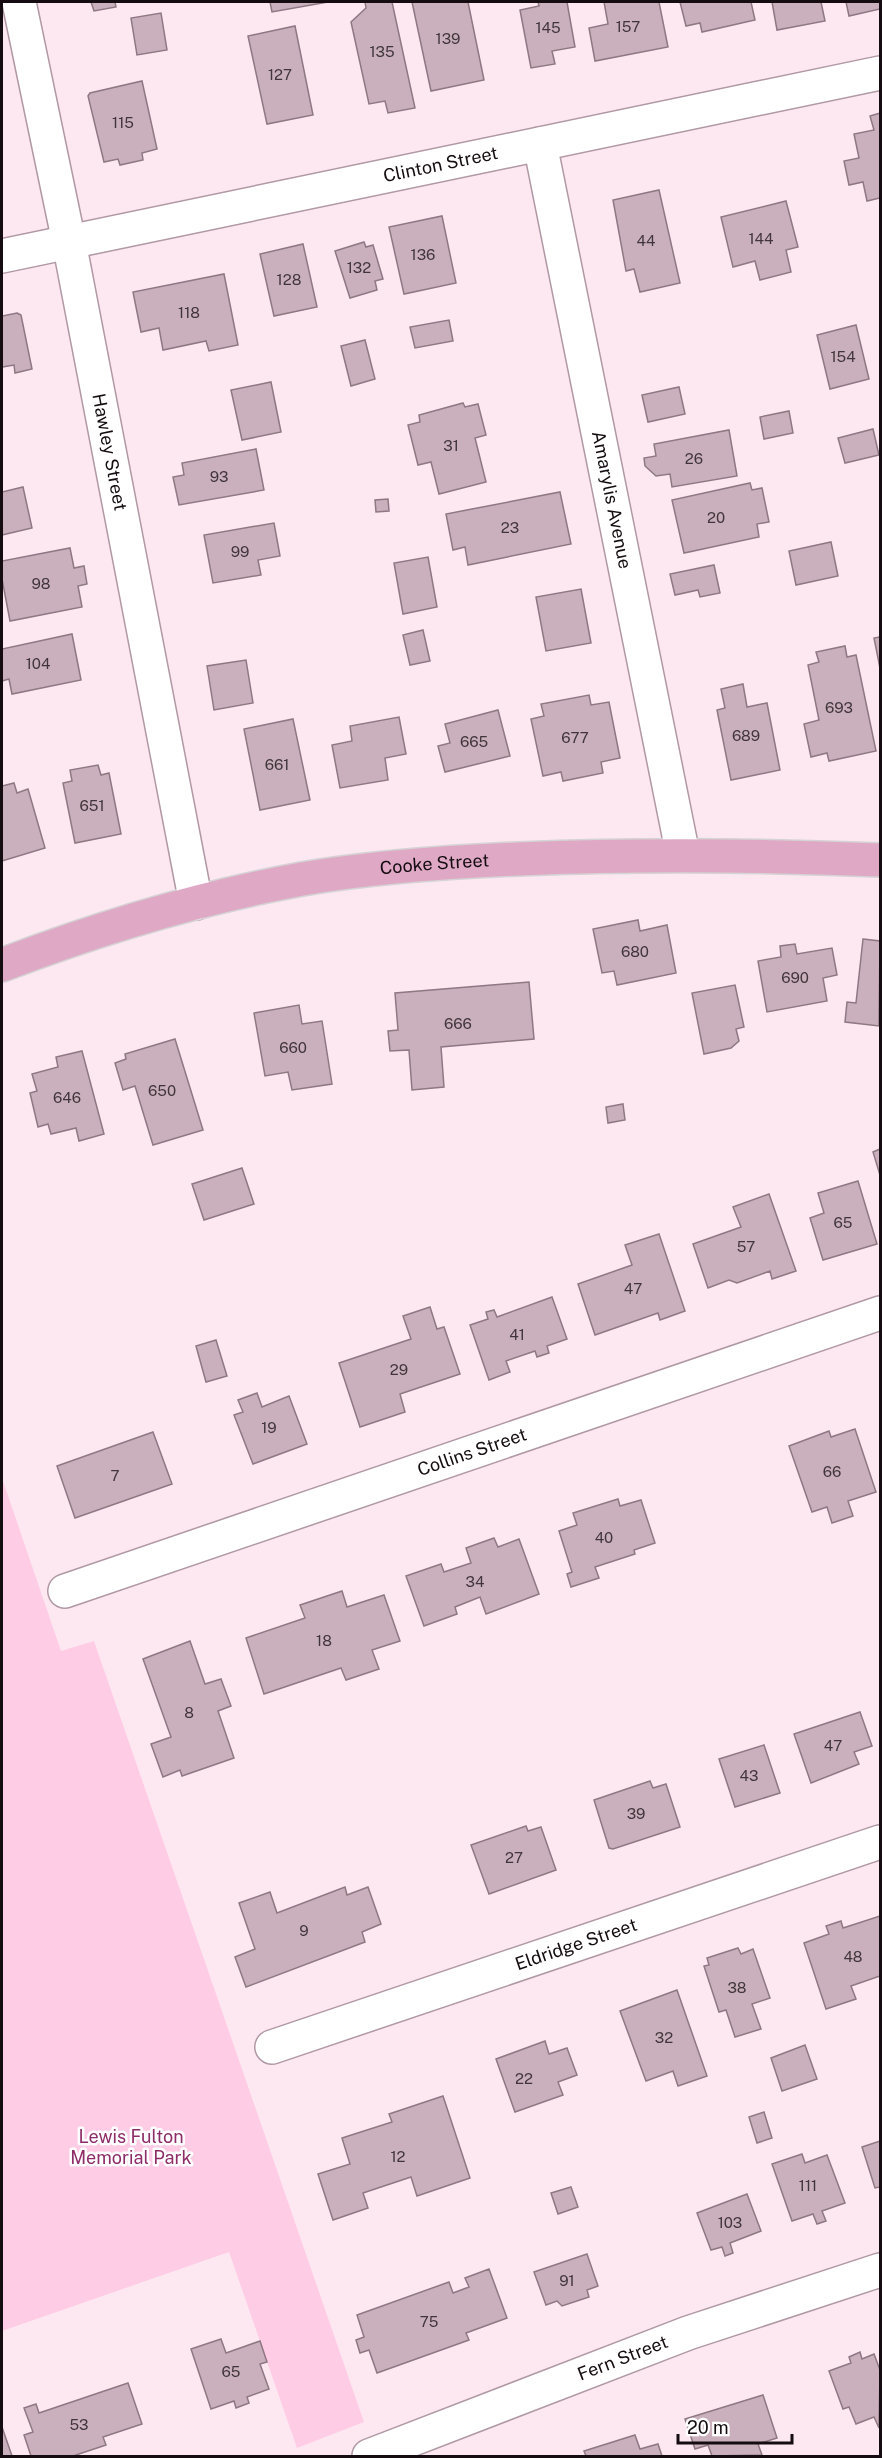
<svg xmlns="http://www.w3.org/2000/svg" width="882" height="2458" font-family="'Public Sans',sans-serif">
  <style>
    .green { fill: #ffcce5 }
    .building { fill: #c9b0bc; stroke: #8f7883; stroke-width: 1.5 }
    .lines { fill: none; stroke-linecap: round; stroke-linejoin: round }
    .minor-casing { stroke: #b098a4; stroke-width: 36 }
    .major-casing { stroke: #d5d3d4; stroke-width: 36 }
    .minor { stroke: #fff; stroke-width: 33 }
    .major { stroke: #dfa9c6; stroke-width: 33 }
    .labels { text-anchor: middle; stroke-width: 5; stroke-linejoin: round; paint-order: stroke }
    .number-label { font-size: 15px; fill: #41353b }
    .street-label { font-size: 18px; fill: #140c10; stroke: #fff }
    .park-label { font-size: 18px; fill: #8e2c68; stroke: #fff }
  </style>
  <rect width="100%" height="100%" fill="#fde8f2"/>
  <polygon class="green" points="2,1478 61,1651 94,1641 364,2422 297,2448 229,2252 2,2331"/>
  <g class="building">
    <polygon points="91,2 115,2 116,7 94,11"/>
    <polygon points="270,2 328,2 272,12"/>
    <polygon points="365,2 392,2 415,108 388,113 385,101 369,104 351,22 366,8"/>
    <polygon points="412,2 468,2 484,80 431,91"/>
    <polygon points="538,2 567,2 575,47 552,51 555,64 531,68 520,10 539,6"/>
    <polygon points="604,2 659,2 668,47 595,61 589,28 608,24"/>
    <polygon points="680,2 751,2 755,20 702,32 700,23 686,26"/>
    <polygon points="772,2 821,2 825,21 777,30"/>
    <polygon points="846,2 880,2 880,9 849,16"/>
    <polygon points="161,13 167,50 137,55 131,18"/>
    <polygon points="295,26 313,115 267,124 248,36"/>
    <polygon points="142,81 157,149 142,153 143,160 120,165 118,159 104,162 88,96 90,93"/>
    <polygon points="880,113 880,198 867,201 863,182 849,185 844,161 859,158 854,134 874,130 870,116"/>
    <polygon points="659,190 680,283 640,292 634,269 626,271 613,200"/>
    <polygon points="786,201 798,247 786,250 791,272 760,280 755,261 733,267 721,217"/>
    <polygon points="442,216 456,283 404,294 389,227"/>
    <polygon points="364,242 366,247 373,245 383,279 375,281 377,290 350,298 335,251"/>
    <polygon points="303,244 317,307 274,316 260,254"/>
    <polygon points="224,274 238,345 209,351 206,341 163,350 159,328 141,332 133,292"/>
    <polygon points="17,313 21,315 32,369 15,373 14,365 2,367 2,316"/>
    <polygon points="449,320 453,341 415,348 410,327"/>
    <polygon points="856,325 869,379 830,389 817,335"/>
    <polygon points="365,340 375,379 351,386 341,346"/>
    <polygon points="271,382 281,432 242,440 231,390"/>
    <polygon points="679,387 685,414 648,422 642,395"/>
    <polygon points="463,403 465,407 478,404 486,435 475,438 486,482 439,494 431,462 418,465 408,425 420,422 419,415"/>
    <polygon points="789,411 793,433 764,439 760,417"/>
    <polygon points="873,429 879,455 845,463 838,438"/>
    <polygon points="729,430 737,476 672,487 670,474 656,476 645,466 644,458 656,456 654,444"/>
    <polygon points="256,449 264,490 179,505 173,477 184,475 182,463"/>
    <polygon points="750,483 752,490 762,488 769,522 757,524 759,537 684,553 672,500"/>
    <polygon points="23,487 32,528 2,535 2,492"/>
    <polygon points="560,492 571,544 468,565 465,547 453,550 446,514"/>
    <polygon points="388,499 389,511 376,512 375,500"/>
    <polygon points="274,523 280,556 258,560 261,575 213,583 204,535"/>
    <polygon points="831,542 838,576 796,585 789,551"/>
    <polygon points="70,548 74,568 84,566 87,584 78,586 82,607 10,621 2,579 2,561"/>
    <polygon points="428,557 437,607 403,614 394,563"/>
    <polygon points="714,565 720,593 700,597 698,590 675,595 670,574"/>
    <polygon points="581,589 591,643 546,651 536,597"/>
    <polygon points="423,630 430,661 410,665 403,635"/>
    <polygon points="72,634 81,680 12,694 9,679 2,681 2,649"/>
    <polygon points="880,637 880,668 874,638"/>
    <polygon points="845,646 847,657 856,655 876,751 829,761 827,753 811,757 804,724 819,720 808,665 819,662 816,652"/>
    <polygon points="246,660 253,703 214,710 207,666"/>
    <polygon points="743,684 747,707 767,703 780,770 731,780 717,710 725,708 721,689"/>
    <polygon points="589,695 591,705 609,702 620,758 601,762 603,773 563,781 561,772 543,776 531,719 544,716 541,704"/>
    <polygon points="498,710 510,756 445,772 438,746 450,743 445,724"/>
    <polygon points="399,717 406,754 385,758 388,780 340,788 332,745 352,741 350,726"/>
    <polygon points="293,719 310,800 260,810 244,729"/>
    <polygon points="98,765 101,775 109,773 121,834 75,843 63,783 72,781 70,770"/>
    <polygon points="14,783 17,793 28,789 45,848 2,861 2,786"/>
    <polygon points="638,920 640,931 667,925 676,973 617,985 614,971 602,973 593,929"/>
    <polygon points="863,939 880,941 879,1026 845,1022 847,1002 856,1003"/>
    <polygon points="795,944 797,954 832,948 837,975 823,978 827,1001 767,1012 758,961 781,957 780,946"/>
    <polygon points="529,982 534,1039 441,1047 444,1087 412,1090 409,1050 390,1051 388,1031 398,1030 395,993"/>
    <polygon points="735,985 744,1027 736,1029 739,1041 731,1048 704,1054 692,993"/>
    <polygon points="299,1005 302,1024 322,1021 332,1084 292,1090 288,1072 265,1076 254,1013"/>
    <polygon points="175,1039 203,1130 153,1145 135,1086 123,1090 115,1063 126,1059 125,1054"/>
    <polygon points="82,1051 104,1134 79,1141 76,1128 51,1134 48,1124 38,1127 30,1093 37,1091 32,1074 58,1067 56,1057"/>
    <polygon points="623,1104 625,1120 608,1123 606,1107"/>
    <polygon points="880,1149 880,1175 873,1152"/>
    <polygon points="242,1168 254,1204 204,1220 192,1184"/>
    <polygon points="858,1181 877,1244 823,1260 810,1218 824,1213 818,1193"/>
    <polygon points="769,1194 796,1271 772,1279 770,1271 737,1283 729,1280 708,1288 693,1244 741,1227 733,1207"/>
    <polygon points="659,1234 685,1311 660,1320 658,1313 595,1335 578,1284 632,1265 625,1245"/>
    <polygon points="552,1297 567,1339 547,1346 549,1353 537,1357 535,1351 506,1361 510,1372 489,1380 470,1325 488,1319 486,1312 494,1310 497,1317"/>
    <polygon points="430,1307 437,1329 444,1327 460,1374 400,1394 405,1412 360,1427 339,1363 411,1339 403,1316"/>
    <polygon points="216,1340 227,1376 206,1382 196,1346"/>
    <polygon points="257,1393 262,1407 289,1396 307,1444 253,1464 234,1415 243,1412 238,1400"/>
    <polygon points="855,1429 876,1492 848,1501 853,1516 832,1523 827,1507 812,1512 789,1446 829,1431 831,1437"/>
    <polygon points="153,1432 172,1484 75,1518 57,1466"/>
    <polygon points="618,1499 620,1506 641,1500 655,1543 634,1550 635,1554 595,1567 599,1578 571,1587 567,1574 572,1572 559,1531 577,1525 573,1513"/>
    <polygon points="494,1538 498,1547 519,1539 539,1594 486,1614 480,1597 455,1607 457,1614 424,1626 406,1576 441,1564 444,1572 471,1563 466,1548"/>
    <polygon points="342,1591 347,1607 384,1595 400,1641 372,1650 379,1669 346,1680 341,1668 264,1694 246,1638 305,1618 300,1605"/>
    <polygon points="190,1641 205,1684 221,1679 231,1706 218,1711 234,1758 182,1776 180,1770 163,1777 151,1744 171,1737 143,1659"/>
    <polygon points="860,1712 872,1746 854,1752 859,1764 811,1783 794,1734"/>
    <polygon points="764,1745 780,1793 735,1807 719,1759"/>
    <polygon points="650,1781 653,1788 666,1784 680,1827 613,1849 609,1848 594,1800"/>
    <polygon points="526,1826 528,1831 541,1827 556,1870 489,1894 471,1845"/>
    <polygon points="345,1887 347,1895 368,1887 381,1924 362,1932 365,1942 246,1987 235,1957 255,1949 239,1903 270,1892 277,1913"/>
    <polygon points="880,1916 880,1976 851,1986 856,1999 826,2009 804,1943 829,1934 826,1926 841,1921 843,1928"/>
    <polygon points="738,1948 741,1954 753,1949 770,1998 752,2004 761,2029 735,2037 726,2010 719,2012 704,1966 709,1965 707,1958"/>
    <polygon points="677,1990 707,2076 678,2086 673,2071 646,2081 620,2011"/>
    <polygon points="545,2041 549,2054 567,2048 577,2075 558,2082 563,2095 515,2112 496,2059"/>
    <polygon points="805,2045 817,2079 782,2091 771,2058"/>
    <polygon points="443,2096 470,2178 417,2196 411,2177 363,2193 368,2208 333,2220 318,2174 350,2164 342,2138 392,2122 389,2114"/>
    <polygon points="764,2112 772,2138 757,2143 749,2117"/>
    <polygon points="880,2141 880,2187 875,2188 862,2147"/>
    <polygon points="802,2154 805,2163 827,2155 845,2203 822,2211 826,2221 817,2224 813,2214 792,2221 772,2164"/>
    <polygon points="571,2187 578,2207 558,2214 551,2193"/>
    <polygon points="747,2194 761,2231 730,2243 733,2253 725,2256 722,2247 711,2250 697,2213"/>
    <polygon points="587,2254 598,2286 587,2290 589,2297 562,2306 557,2301 546,2305 534,2272"/>
    <polygon points="489,2269 507,2318 466,2333 469,2340 377,2373 369,2350 360,2353 356,2340 364,2337 357,2315 449,2282 453,2293 469,2287 465,2278"/>
    <polygon points="221,2339 226,2353 260,2341 267,2362 260,2364 269,2389 247,2397 249,2403 236,2408 234,2401 211,2409 191,2349"/>
    <polygon points="860,2352 862,2359 874,2354 880,2370 879,2428 874,2417 856,2424 849,2407 843,2409 829,2371 851,2363 849,2357"/>
    <polygon points="128,2383 142,2424 103,2437 106,2445 73,2456 31,2456 24,2435 33,2432 24,2408 36,2404 39,2413"/>
    <polygon points="763,2395 777,2438 758,2444 762,2455 712,2456 708,2445 695,2449 685,2419"/>
    <polygon points="2,2427 12,2456 2,2456"/>
    <polygon points="635,2435 640,2449 658,2444 662,2456 586,2456 584,2451"/>
  </g>
  <g class="lines">
    <defs>
      <g id="minor">
        <path id="s1" d="M19 2 69 242 196 903"/>
        <path id="s2" d="M540 144 683 855"/>
        <path id="s3" d="M2 256 880 73"/>
        <path id="s4" d="M65 1591 880 1313"/>
        <path id="s5" d="M272 2047 880 1842"/>
        <path id="s6" d="M369 2456 688 2333 880 2270"/>
      </g>
      <g id="major">
        <path id="s7" d="M2 965C99 928 199 898 302 879 373 867 446 862 518 859 639 854 760 855 880 860"/>
      </g>
    </defs>
    <use href="#minor" class="minor-casing"/>
    <use href="#major" class="major-casing"/>
    <use href="#minor" class="minor"/>
    <use href="#major" class="major"/>
  </g>
  <g class="labels">
    <g class="number-label">
      <text x="628" y="32">157</text>
      <text x="548" y="33">145</text>
      <text x="448" y="44">139</text>
      <text x="382" y="57">135</text>
      <text x="280" y="80">127</text>
      <text x="123" y="128">115</text>
      <text x="761" y="244">144</text>
      <text x="646" y="246">44</text>
      <text x="423" y="260">136</text>
      <text x="359" y="273">132</text>
      <text x="289" y="285">128</text>
      <text x="189" y="318">118</text>
      <text x="843" y="362">154</text>
      <text x="451" y="451">31</text>
      <text x="694" y="464">26</text>
      <text x="219" y="482">93</text>
      <text x="716" y="523">20</text>
      <text x="510" y="533">23</text>
      <text x="240" y="557">99</text>
      <text x="41" y="589">98</text>
      <text x="38" y="669">104</text>
      <text x="839" y="713">693</text>
      <text x="746" y="741">689</text>
      <text x="575" y="743">677</text>
      <text x="474" y="747">665</text>
      <text x="277" y="770">661</text>
      <text x="92" y="811">651</text>
      <text x="635" y="957">680</text>
      <text x="795" y="983">690</text>
      <text x="458" y="1029">666</text>
      <text x="293" y="1053">660</text>
      <text x="162" y="1096">650</text>
      <text x="67" y="1103">646</text>
      <text x="843" y="1228">65</text>
      <text x="746" y="1252">57</text>
      <text x="633" y="1294">47</text>
      <text x="517" y="1340">41</text>
      <text x="399" y="1375">29</text>
      <text x="269" y="1433">19</text>
      <text x="832" y="1477">66</text>
      <text x="115" y="1481">7</text>
      <text x="604" y="1543">40</text>
      <text x="475" y="1587">34</text>
      <text x="324" y="1646">18</text>
      <text x="189" y="1718">8</text>
      <text x="833" y="1751">47</text>
      <text x="749" y="1781">43</text>
      <text x="636" y="1819">39</text>
      <text x="514" y="1863">27</text>
      <text x="304" y="1936">9</text>
      <text x="853" y="1962">48</text>
      <text x="737" y="1993">38</text>
      <text x="664" y="2043">32</text>
      <text x="524" y="2084">22</text>
      <text x="398" y="2162">12</text>
      <text x="808" y="2191">111</text>
      <text x="730" y="2228">103</text>
      <text x="567" y="2286">91</text>
      <text x="429" y="2327">75</text>
      <text x="231" y="2377">65</text>
      <text x="79" y="2430">53</text>
    </g>
    <g class="street-label">
      <text dy="6" stroke="none"><textPath href="#s3" startOffset="448">Clinton Street</textPath></text>
      <text dy="6" stroke="none"><textPath href="#s1" startOffset="459">Hawley Street</textPath></text>
      <text dy="6" stroke="none"><textPath href="#s2" startOffset="363">Amarylis Avenue</textPath></text>
      <text dy="6" stroke="none"><textPath href="#s7" startOffset="446">Cooke Street</textPath></text>
      <text dy="6" stroke="none"><textPath href="#s4" startOffset="430">Collins Street</textPath></text>
      <text dy="6" stroke="none"><textPath href="#s5" startOffset="321">Eldridge Street</textPath></text>
      <text dy="6" stroke="none"><textPath href="#s6" startOffset="272">Fern Street</textPath></text>
    </g>
    <g class="park-label">
      <text x="131" y="2143">Lewis Fulton<tspan x="131" dy="21">Memorial Park</tspan></text>
    </g>
  </g>
  <rect width="882" height="2458" fill="none" stroke="#140c10" stroke-width="6"/>
  <path d="M678 2434v9h114v-9" fill="none" stroke="#140c10" stroke-width="3"/>
  <text x="687" y="2434" font-size="18" fill="#140c10" stroke="#ffffff" stroke-width="4.5" paint-order="stroke">20 m</text>
</svg>
